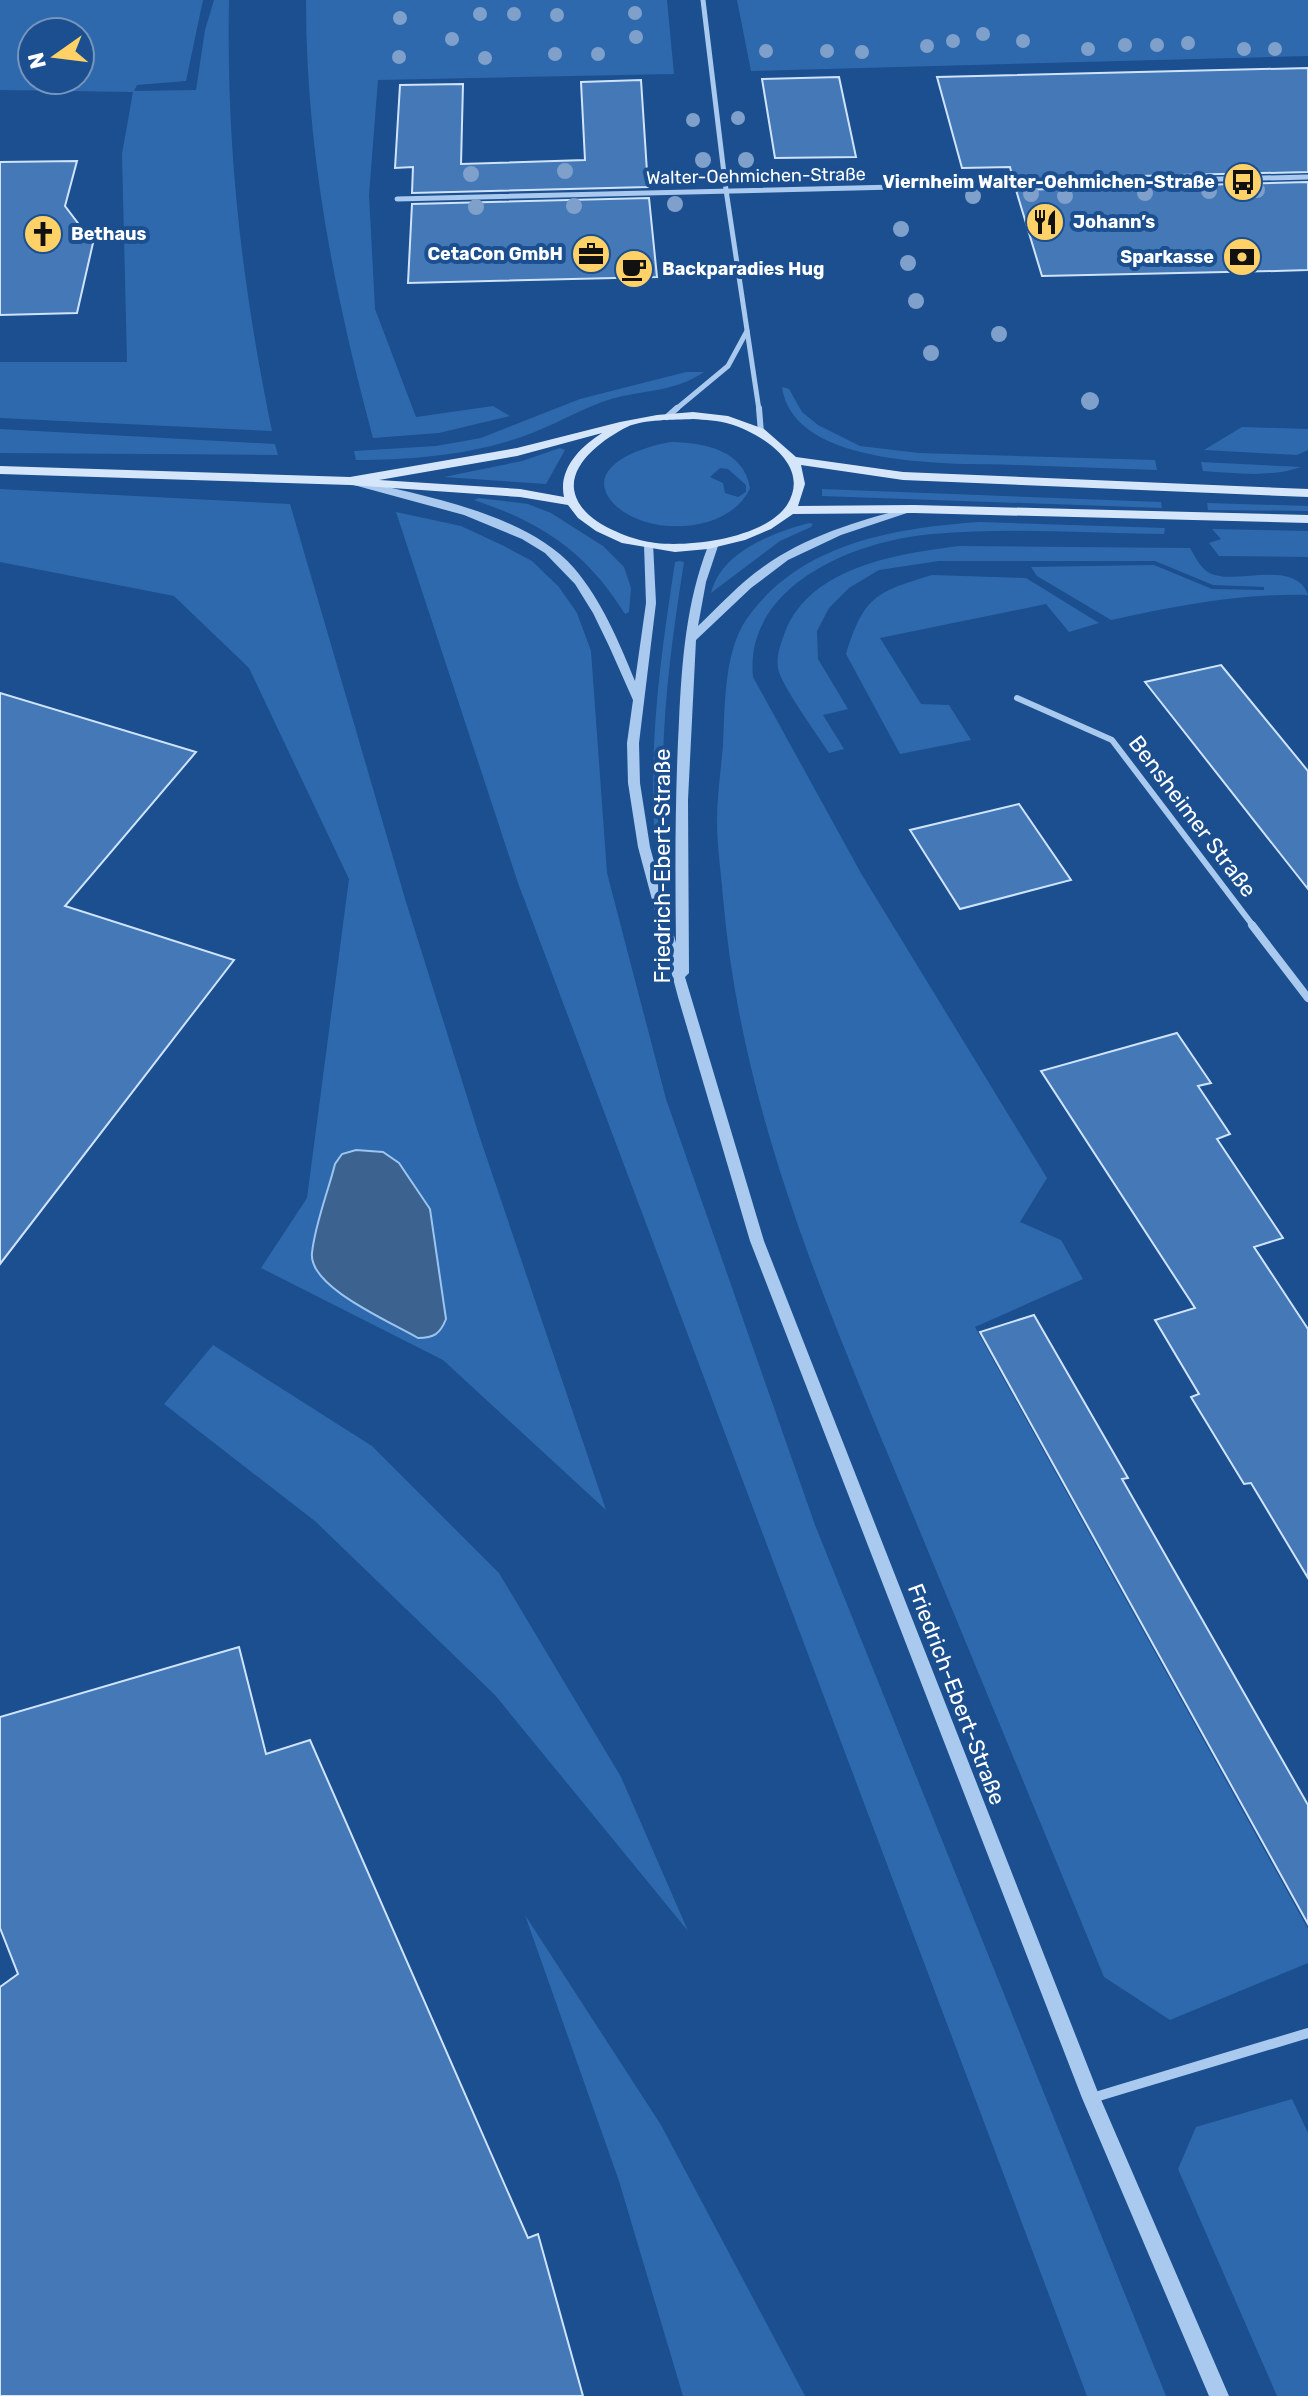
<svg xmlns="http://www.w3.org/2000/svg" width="1308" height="2396" font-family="Rubik,sans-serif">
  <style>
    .green { fill: #2e69ad; fill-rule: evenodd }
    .water { fill: #3c6290; stroke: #9cc4f0; stroke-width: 2 }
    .building { fill: #4478b7; stroke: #cfe3fa; stroke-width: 2 }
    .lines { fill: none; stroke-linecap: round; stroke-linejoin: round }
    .minor-far3 { stroke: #a9c9ee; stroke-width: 5 }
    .minor-far2 { stroke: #a9c9ee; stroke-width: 6 }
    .minor-far1 { stroke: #a9c9ee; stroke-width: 8 }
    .minor { stroke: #a9c9ee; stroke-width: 10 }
    .tertiary { fill: #a9c9ee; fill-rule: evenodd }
    .secondary { fill: #d6e6fa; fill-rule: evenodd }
    .tree { fill: #7ea0ca }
    .labels { text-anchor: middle; stroke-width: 8; stroke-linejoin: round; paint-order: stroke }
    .far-street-label { font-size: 18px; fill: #fff; stroke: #1b4f8f }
    .far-poi-label { font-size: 18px; font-weight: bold; fill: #fff; stroke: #1b4f8f; text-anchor: end }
    .street-label { font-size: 22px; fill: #fff; stroke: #1b4f8f }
  </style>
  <rect width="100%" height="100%" fill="#1b4f8f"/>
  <g class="green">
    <path d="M0 0H203L186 81 137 85 134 91 196 90 205 30 214 0H229C226 148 242 286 272 431L0 418V362H127L122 154 133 92 0 90ZM80 32V80H32V32Z"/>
    <path d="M306 0H667L674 74 378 80 369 195 375 309 416 417 493 406 510 416 439 433 373 438C334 292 306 152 306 0Z"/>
    <polygon points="737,0 1308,0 1308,56 751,71"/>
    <path d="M686 372H704C675 392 643 390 611 399 585 407 562 421 537 431 482 454 415 460 356 460L354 451 436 446 481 438 580 399Z"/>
    <path d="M782 387 789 389 802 412 818 425 860 446 919 453 1155 460 1157 470C1110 468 1063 467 1016 465 957 463 793 470 782 387Z"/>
    <polygon points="1242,427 1308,429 1308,450 1297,455 1204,450"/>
    <polygon points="0,429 275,444 278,455 0,453"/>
    <path d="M672 442C705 443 744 450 750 488 730 534 646 538 613 503 580 466 647 445 672 442ZM720 468 728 469 746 485V492L738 497 725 493 723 483 710 477Z"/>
    <polygon points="560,448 565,450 546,484 444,477 522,461"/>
    <path d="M1201 462 1301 467C1270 478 1235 473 1203 471Z"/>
    <polygon points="0,489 290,504 406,902 479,1135 606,1510 443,1360 261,1268 307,1198 349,879 249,668 174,596 0,562"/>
    <polygon points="822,489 1161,502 1162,508 822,496"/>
    <path d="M479 498 528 504 551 513 603 546 624 567 631 588 629 612 625 614C586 552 543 523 474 500Z"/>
    <polygon points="1207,503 1308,506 1308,511 1208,510"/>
    <polygon points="396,512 461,526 504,546 532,561 559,587 577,613 591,651 607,873 666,1099 815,1525 1166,2396 1087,2396 518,883"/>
    <path d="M980 522 1165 528 1164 534C1088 533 1009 527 933 534 856 540 744 585 753 677L862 875 1047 1178 1020 1222 1061 1240 1083 1279 975 1327 1308 1929V1963L1170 2020 1104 1977C1039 1819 974 1662 909 1505 827 1307 741 1113 723 897 721 872 717 846 717 821 717 796 721 770 723 745 725 707 724 652 746 620 799 543 894 528 980 522Z"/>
    <path d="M809 523 813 524 811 527 780 541 711 593C721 552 772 533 809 523Z"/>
    <polygon points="1212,529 1308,531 1308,557 1219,556 1209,543 1221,539"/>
    <path d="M959 546 1190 548C1196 558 1202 572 1215 575 1241 583 1296 560 1308 595 1241 593 1176 606 1111 620L1037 576 1031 567 1154 565 1212 589 1264 590V587L1213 585 1155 561H939L879 570 849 588 829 608 817 631 818 659 848 709 823 715 844 749 829 753C819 737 780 684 778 668 776 656 781 643 785 632 811 566 898 554 959 546Z"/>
    <path d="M680 561 684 562C670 651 659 734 664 825L659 827 654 825C650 731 661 655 675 562Z"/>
    <path d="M932 575 1026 578 1099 623 1069 632 1046 604 880 638 921 704 949 705 971 740 900 754 846 654C864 596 876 592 932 575Z"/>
    <polygon points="213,1345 372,1446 499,1573 621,1777 688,1931 495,1695 316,1522 164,1404"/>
    <polygon points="525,1915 661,2125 805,2396 683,2396 619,2181"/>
    <polygon points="1292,2099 1308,2133 1308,2396 1277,2396 1178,2169 1196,2127"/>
  </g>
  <path class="water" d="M356 1150 383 1152 399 1163 430 1209 446 1319C440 1334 434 1338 418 1338 391 1322 308 1287 312 1253 315 1224 328 1192 335 1164L342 1154Z"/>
  <g class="building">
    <polygon points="1308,68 1308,172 1013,179 1010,167 962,168 937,77"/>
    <polygon points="839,77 856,157 775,158 762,79"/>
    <polygon points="641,80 648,187 412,193 413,167 395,168 400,85 463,84 461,164 585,160 581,82"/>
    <polygon points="77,161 65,206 93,243 77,313 0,315 0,162"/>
    <polygon points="1308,182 1308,270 1276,271 1042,276 1016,190"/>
    <polygon points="649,198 657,277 408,283 412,204"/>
    <polygon points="1221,665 1308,771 1308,889 1145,682"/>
    <polygon points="0,693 196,752 65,906 234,960 0,1264"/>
    <polygon points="1019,804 1071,880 960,909 910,830"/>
    <polygon points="1177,1033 1211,1083 1198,1086 1230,1134 1217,1139 1283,1238 1254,1247 1308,1329 1308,1578 1251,1483 1244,1484 1191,1397 1199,1394 1155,1320 1195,1308 1041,1071"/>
    <polygon points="1034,1315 1128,1478 1122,1479 1308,1805 1308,1924 980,1332"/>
    <polygon points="239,1647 266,1754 310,1740 528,2238 538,2234 583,2396 0,2396 0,1987 18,1974 0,1928 0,1717"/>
  </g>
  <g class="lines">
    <g class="minor-far3">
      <polyline points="703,0 726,190 759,410"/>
      <polyline points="397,199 1308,177"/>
      <polyline points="675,410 728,366 747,331"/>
    </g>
    <g class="minor-far2">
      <polyline points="759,408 761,433"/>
      <polyline points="667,417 677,408"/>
      <polyline points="1017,698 1112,740 1254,927"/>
    </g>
    <polyline class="minor-far1" points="1252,925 1308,998"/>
    <polyline class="minor" points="1092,2098 1308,2033"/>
    <path class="tertiary" d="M354 479C422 496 526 513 574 568 602 601 619 642 635 681L646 603 644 545 649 542 653 543 656 603 639 743 640 783 650 847 676 943C675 869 675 795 679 721 682 661 686 603 708 546L713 543 718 546 706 582 698 626C719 606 739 584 763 567 807 535 862 520 914 506L919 509 841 535 788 560 751 588 696 640 688 800 689 973 685 977 764 1241 1099 2095 1229 2396H1209L1082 2098 750 1241 678 997 638 847 628 783 627 743 633 700 609 646 593 613 575 584 545 553 522 539 464 515 350 484 349 482Z"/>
    <path class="secondary" d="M693 412 728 416 764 429 796 457 903 472 1308 489V497L903 480 801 465 805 484 798 506 914 505 1308 515V523L914 513 793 514 771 529 745 540 708 549 675 552 622 543 596 531 578 518 568 505 520 497 350 485 0 474V466L350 477 517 448 620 422 657 415ZM693 419C705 420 718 420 730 424 762 434 812 465 787 505 765 538 691 547 656 543 641 541 628 537 615 531 597 523 577 510 574 489 571 462 605 438 627 427 643 419 675 420 693 419ZM602 433C580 447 558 469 564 497L520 489 379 480 517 456Z"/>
  </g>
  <g class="tree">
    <circle cx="635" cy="13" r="7"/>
    <circle cx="480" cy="14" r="7"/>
    <circle cx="514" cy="14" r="7"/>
    <circle cx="557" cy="15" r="7"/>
    <circle cx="400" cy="18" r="7"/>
    <circle cx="983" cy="34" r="7"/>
    <circle cx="636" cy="37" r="7"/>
    <circle cx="452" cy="39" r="7"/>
    <circle cx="953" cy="41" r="7"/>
    <circle cx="1023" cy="41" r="7"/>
    <circle cx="1188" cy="43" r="7"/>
    <circle cx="1125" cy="45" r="7"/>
    <circle cx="1157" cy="45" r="7"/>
    <circle cx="927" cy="46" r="7"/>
    <circle cx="1088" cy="49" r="7"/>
    <circle cx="1244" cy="49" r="7"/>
    <circle cx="1275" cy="49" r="7"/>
    <circle cx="766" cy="51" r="7"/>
    <circle cx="827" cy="51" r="7"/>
    <circle cx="862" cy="52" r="7"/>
    <circle cx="555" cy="54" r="7"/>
    <circle cx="598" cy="54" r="7"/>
    <circle cx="399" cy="57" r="7"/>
    <circle cx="485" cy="58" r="7"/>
    <circle cx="738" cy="118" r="7"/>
    <circle cx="693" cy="120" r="7"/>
    <circle cx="703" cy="160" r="8"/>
    <circle cx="746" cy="160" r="8"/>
    <circle cx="565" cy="171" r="8"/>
    <circle cx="471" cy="174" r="8"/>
    <circle cx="1257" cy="190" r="8"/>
    <circle cx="1209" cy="191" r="8"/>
    <circle cx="1145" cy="193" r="8"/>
    <circle cx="1031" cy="194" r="8"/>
    <circle cx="973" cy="196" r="8"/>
    <circle cx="1065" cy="196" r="8"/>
    <circle cx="675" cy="204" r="8"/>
    <circle cx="574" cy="206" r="8"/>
    <circle cx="476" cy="207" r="8"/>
    <circle cx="901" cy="229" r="8"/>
    <circle cx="908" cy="263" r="8"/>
    <circle cx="916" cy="301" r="8"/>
    <circle cx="999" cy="334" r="8"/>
    <circle cx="931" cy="353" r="8"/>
    <circle cx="1090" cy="401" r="9"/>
  </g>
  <defs>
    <symbol id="bus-disc" viewBox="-11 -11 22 22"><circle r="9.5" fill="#ffd166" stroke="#1b4f8f"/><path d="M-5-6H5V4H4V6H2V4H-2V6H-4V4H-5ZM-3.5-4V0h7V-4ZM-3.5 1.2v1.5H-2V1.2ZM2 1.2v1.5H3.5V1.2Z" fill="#111"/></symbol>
    <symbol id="restaurant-disc" viewBox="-11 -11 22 22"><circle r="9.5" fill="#ffd166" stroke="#1b4f8f"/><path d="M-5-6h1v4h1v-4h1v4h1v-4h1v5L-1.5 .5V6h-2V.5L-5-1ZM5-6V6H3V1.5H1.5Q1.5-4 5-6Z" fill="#111"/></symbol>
    <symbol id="church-disc" viewBox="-11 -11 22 22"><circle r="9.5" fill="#ffd166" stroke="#1b4f8f"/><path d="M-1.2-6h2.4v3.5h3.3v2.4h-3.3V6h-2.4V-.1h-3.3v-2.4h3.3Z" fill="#111"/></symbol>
    <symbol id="office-disc" viewBox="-11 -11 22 22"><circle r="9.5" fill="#ffd166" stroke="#1b4f8f"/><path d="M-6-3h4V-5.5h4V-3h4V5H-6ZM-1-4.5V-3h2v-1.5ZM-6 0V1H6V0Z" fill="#111"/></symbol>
    <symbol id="bank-disc" viewBox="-11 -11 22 22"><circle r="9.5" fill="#ffd166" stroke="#1b4f8f"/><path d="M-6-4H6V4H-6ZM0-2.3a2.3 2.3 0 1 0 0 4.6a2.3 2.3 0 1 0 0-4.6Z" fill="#111"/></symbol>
    <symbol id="cafe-disc" viewBox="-11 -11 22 22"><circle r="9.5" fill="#ffd166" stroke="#1b4f8f"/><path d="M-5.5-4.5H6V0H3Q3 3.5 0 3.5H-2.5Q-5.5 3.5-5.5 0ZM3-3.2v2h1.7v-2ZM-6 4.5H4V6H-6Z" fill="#111"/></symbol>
  </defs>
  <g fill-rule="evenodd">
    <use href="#bus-disc" x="1221" y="160" width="44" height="44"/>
    <use href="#restaurant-disc" x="1023" y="200" width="44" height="44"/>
    <use href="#church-disc" x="21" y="212" width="44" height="44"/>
    <use href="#office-disc" x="569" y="232" width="44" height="44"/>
    <use href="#bank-disc" x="1220" y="235" width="44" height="44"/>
    <use href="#cafe-disc" x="612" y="247" width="44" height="44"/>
  </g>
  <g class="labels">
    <g class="far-street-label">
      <text transform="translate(756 176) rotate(-1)" y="6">Walter-Oehmichen-Straße</text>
    </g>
    <g class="far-poi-label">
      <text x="1215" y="188">Viernheim Walter-Oehmichen-Straße</text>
      <text x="1073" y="228" text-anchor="start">Johann’s</text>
      <text x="71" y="240" text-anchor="start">Bethaus</text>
      <text x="563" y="260">CetaCon GmbH</text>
      <text x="1214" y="263">Sparkasse</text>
      <text x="662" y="275" text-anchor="start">Backparadies Hug</text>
    </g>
    <g class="street-label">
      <text transform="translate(1193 816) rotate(53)" y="8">Bensheimer Straße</text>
      <text transform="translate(662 866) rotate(-90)" y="8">Friedrich-Ebert-Straße</text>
      <text transform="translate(957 1694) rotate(69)" y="8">Friedrich-Ebert-Straße</text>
    </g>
  </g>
  <g transform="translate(56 56) rotate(256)"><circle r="38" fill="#1b4f8f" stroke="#7695bc" stroke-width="2"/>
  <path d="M0-6L14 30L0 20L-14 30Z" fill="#ffd166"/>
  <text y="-12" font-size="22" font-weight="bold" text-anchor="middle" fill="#ffffff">N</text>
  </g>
</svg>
